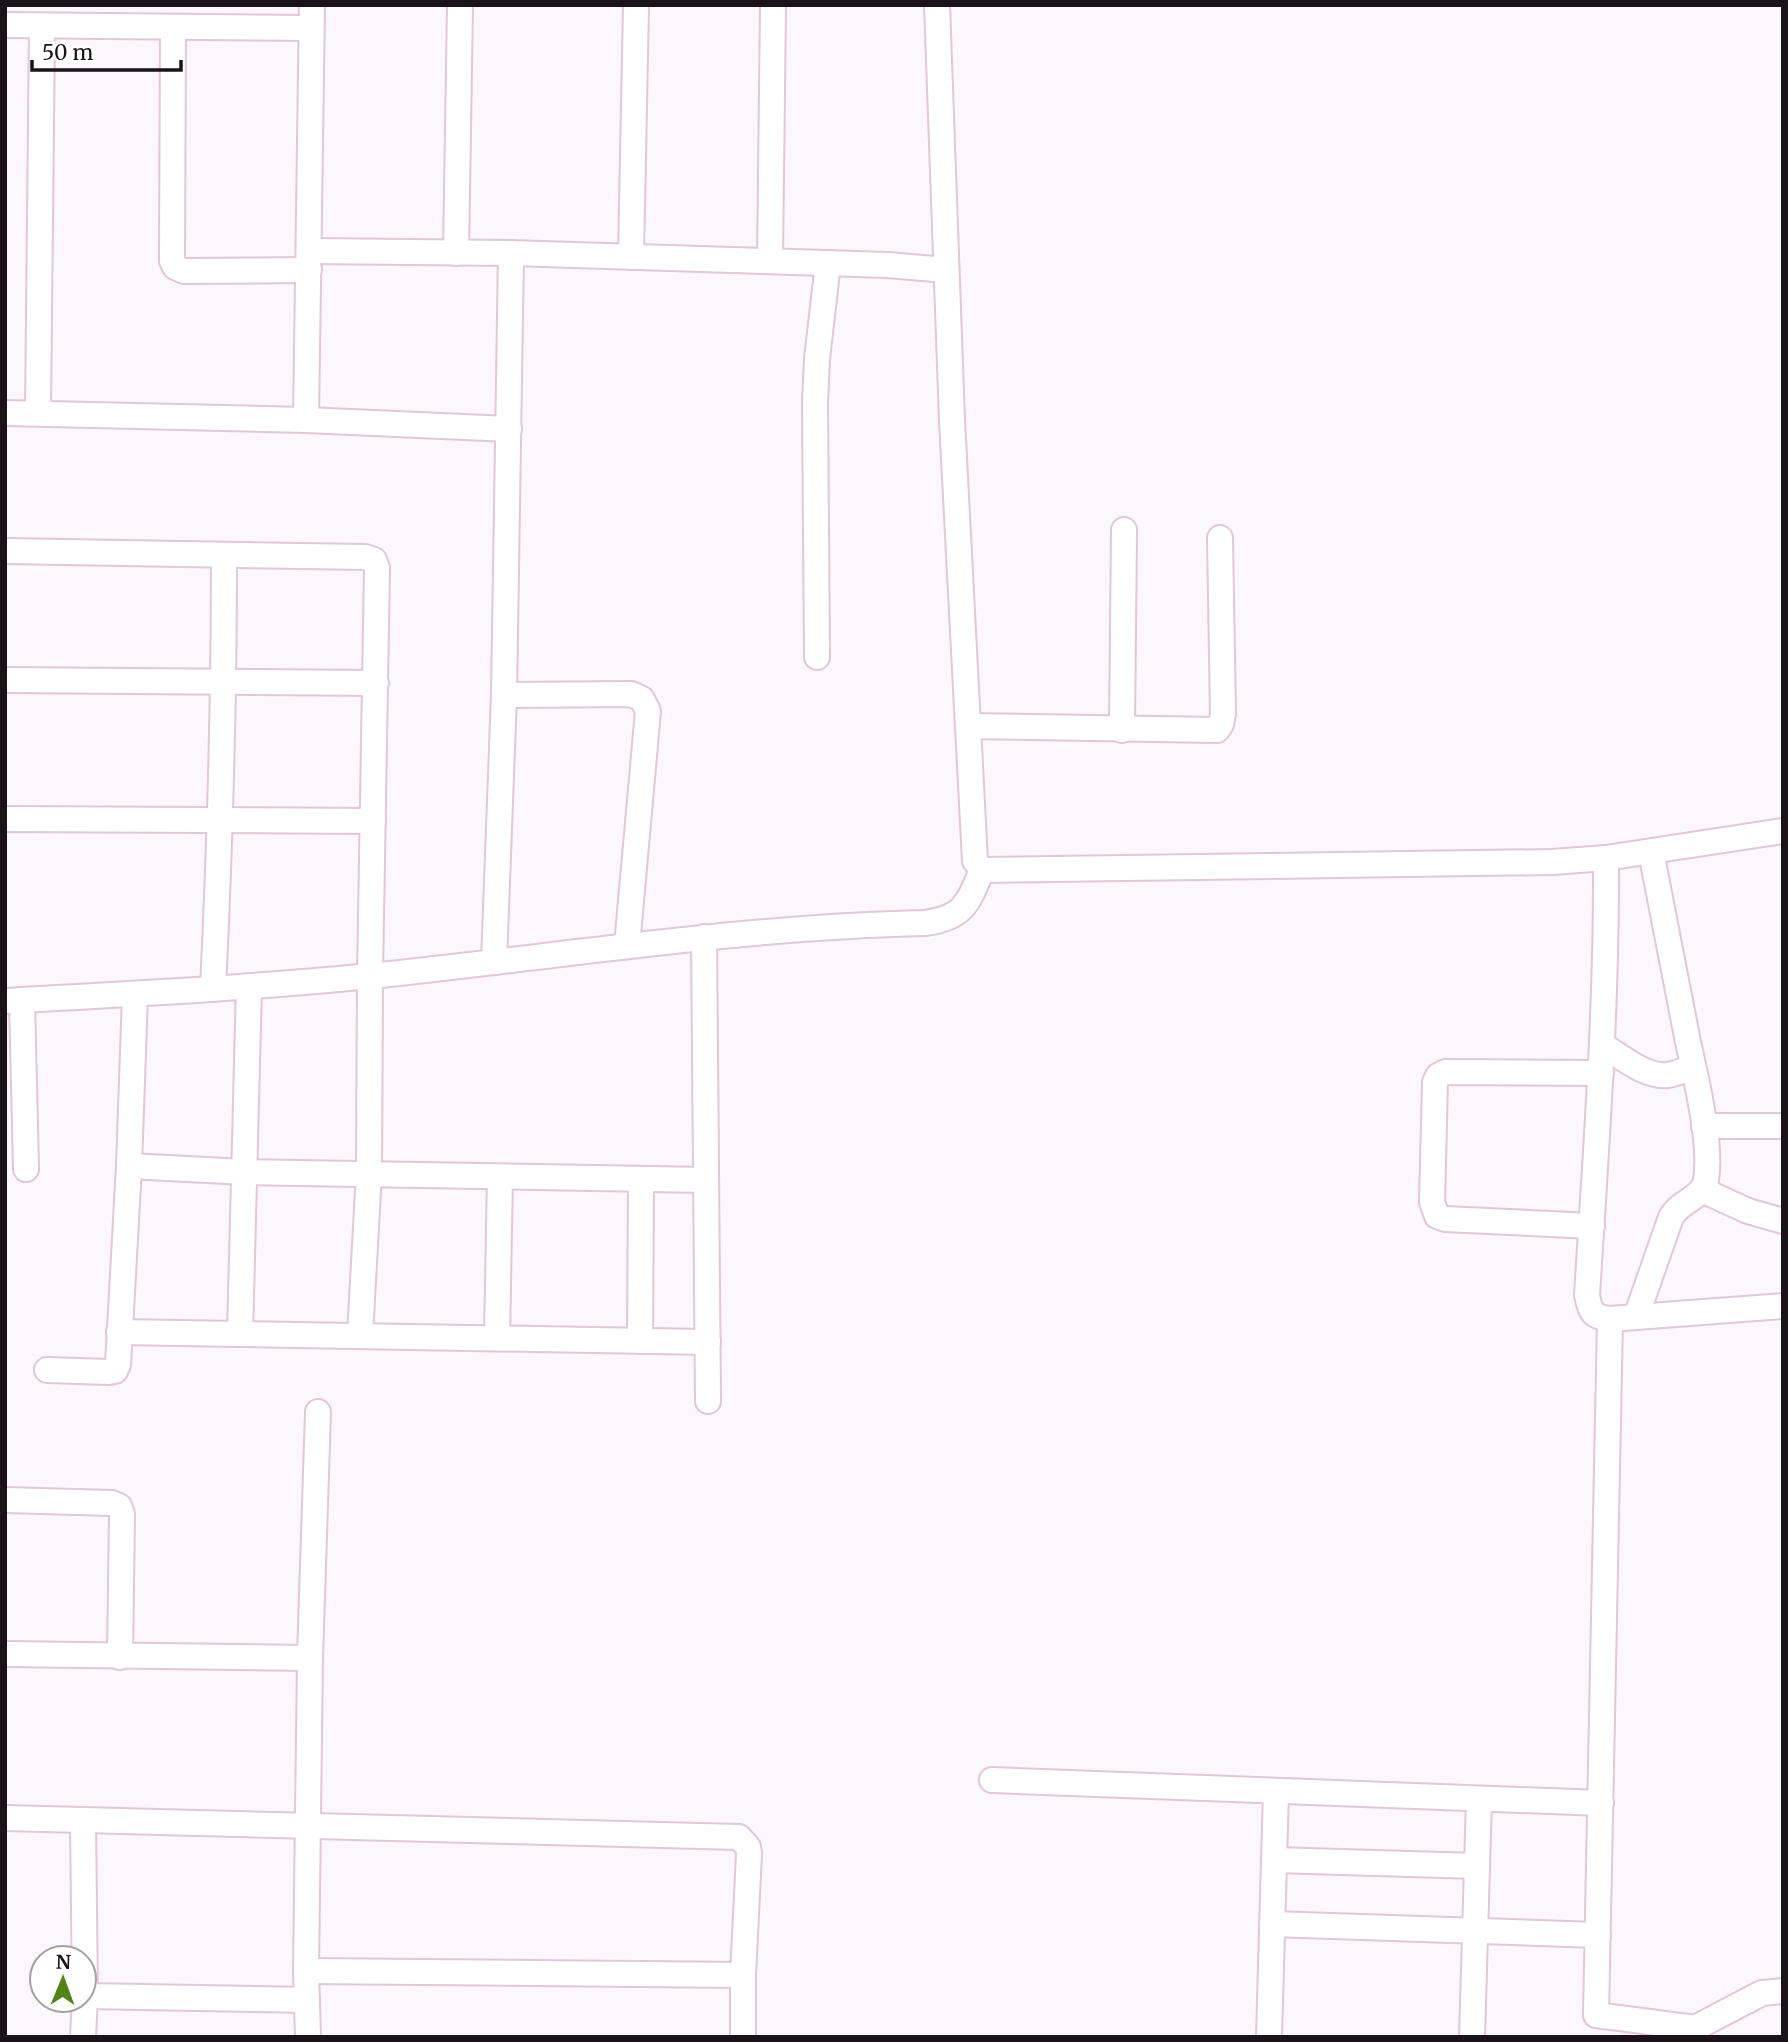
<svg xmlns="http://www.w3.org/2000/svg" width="1788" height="2042" font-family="Merriweather,serif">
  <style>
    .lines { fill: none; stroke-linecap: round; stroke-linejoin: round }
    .minor-casing { stroke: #e1c8d7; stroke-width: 28 }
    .minor { stroke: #fff; stroke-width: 24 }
  </style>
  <rect width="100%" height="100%" fill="#fcf7fa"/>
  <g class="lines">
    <defs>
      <g id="minor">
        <polyline points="937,5 952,420 975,861 982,870"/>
        <polyline points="5,25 311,28"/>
        <polyline points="173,28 172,261 175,267 184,271 309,270"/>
        <polyline points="309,251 511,253 888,265 946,270"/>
        <polyline points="456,253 460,5"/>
        <polyline points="631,257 636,5"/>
        <polyline points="770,261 773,5"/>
        <polyline points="5,413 306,420 509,429"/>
        <polyline points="38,413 42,26"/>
        <polyline points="306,420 312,5"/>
        <polyline points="5,551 365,557 374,560 377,568 370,976 369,1173 360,1335"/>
        <polyline points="817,657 815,402 817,359 828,263"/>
        <polyline points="5,680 376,683"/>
        <polyline points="504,695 631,694 642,699 648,711 627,946"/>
        <polyline points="968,726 1217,730 1221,724 1223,714 1220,538"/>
        <polyline points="1122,730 1124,530"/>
        <polyline points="5,819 373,821"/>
        <path d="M1606 858C1607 1004 1596 1150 1587 1295 1590 1312 1593 1317 1610 1319L1783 1306"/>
        <polyline points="982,870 1552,862 1606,858 1783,831"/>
        <polyline points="704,937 708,1401"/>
        <polyline points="494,962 504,695 511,253"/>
        <path d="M213 989C220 844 224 700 224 555"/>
        <polyline points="22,1000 26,1169"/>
        <path d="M5 1001C127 994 249 988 370 976 555 957 739 927 925 923 964 918 968 903 982 870"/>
        <path d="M1602 1045C1621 1056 1644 1077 1667 1075 1676 1074 1685 1070 1693 1066"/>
        <polyline points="1704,1126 1783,1126"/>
        <polyline points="129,1166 245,1172 706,1180"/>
        <polyline points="1702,1190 1748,1211 1783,1221"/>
        <polyline points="1592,1226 1445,1219 1437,1216 1432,1202 1435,1082 1438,1076 1445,1072 1601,1073"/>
        <path d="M1636 1317 1671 1217C1681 1200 1702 1199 1706 1180 1712 1144 1696 1078 1688 1042 1675 978 1663 915 1651 852"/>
        <polyline points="1610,1319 1596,2015 1695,2028 1693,2037"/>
        <polyline points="119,1332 708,1342"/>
        <polyline points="240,1334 249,986"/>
        <polyline points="497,1337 500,1177"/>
        <polyline points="640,1341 641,1179"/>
        <polyline points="47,1370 109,1372 115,1371 118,1365 129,1166 135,995"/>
        <polyline points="5,1500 112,1503 119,1506 122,1514 120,1657"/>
        <polyline points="5,1654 310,1658"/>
        <polyline points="992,1780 1601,1803"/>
        <polyline points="5,1818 739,1837 748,1847 749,1854 743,1975 743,2037"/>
        <polyline points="83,1821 85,1996 83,2037"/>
        <polyline points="1274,1860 1477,1866"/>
        <polyline points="1272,1924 1598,1935"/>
        <polyline points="306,1971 743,1975"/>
        <polyline points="85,1996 307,2000"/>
        <polyline points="1695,2028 1762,1993 1783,1991"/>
        <polyline points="308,2037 306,1971 310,1658 318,1412"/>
        <polyline points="1269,2037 1276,1791"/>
        <polyline points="1472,2037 1479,1799"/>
      </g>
    </defs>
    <use href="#minor" class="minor-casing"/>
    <use href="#minor" class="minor"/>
  </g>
  <rect width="1788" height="2042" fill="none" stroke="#1c1318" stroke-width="14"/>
  <g transform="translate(63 1979) rotate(1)"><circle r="33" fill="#ffffff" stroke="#a4a1a3" stroke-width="2"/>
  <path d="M0-5L12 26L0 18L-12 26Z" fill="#508214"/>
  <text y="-10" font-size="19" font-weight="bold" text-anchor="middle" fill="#1c1318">N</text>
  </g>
  <path d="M32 60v10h149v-10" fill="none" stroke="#1c1318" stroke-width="3.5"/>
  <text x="42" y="60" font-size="21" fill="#1c1318" stroke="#ffffff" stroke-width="5" paint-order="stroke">50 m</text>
</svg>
